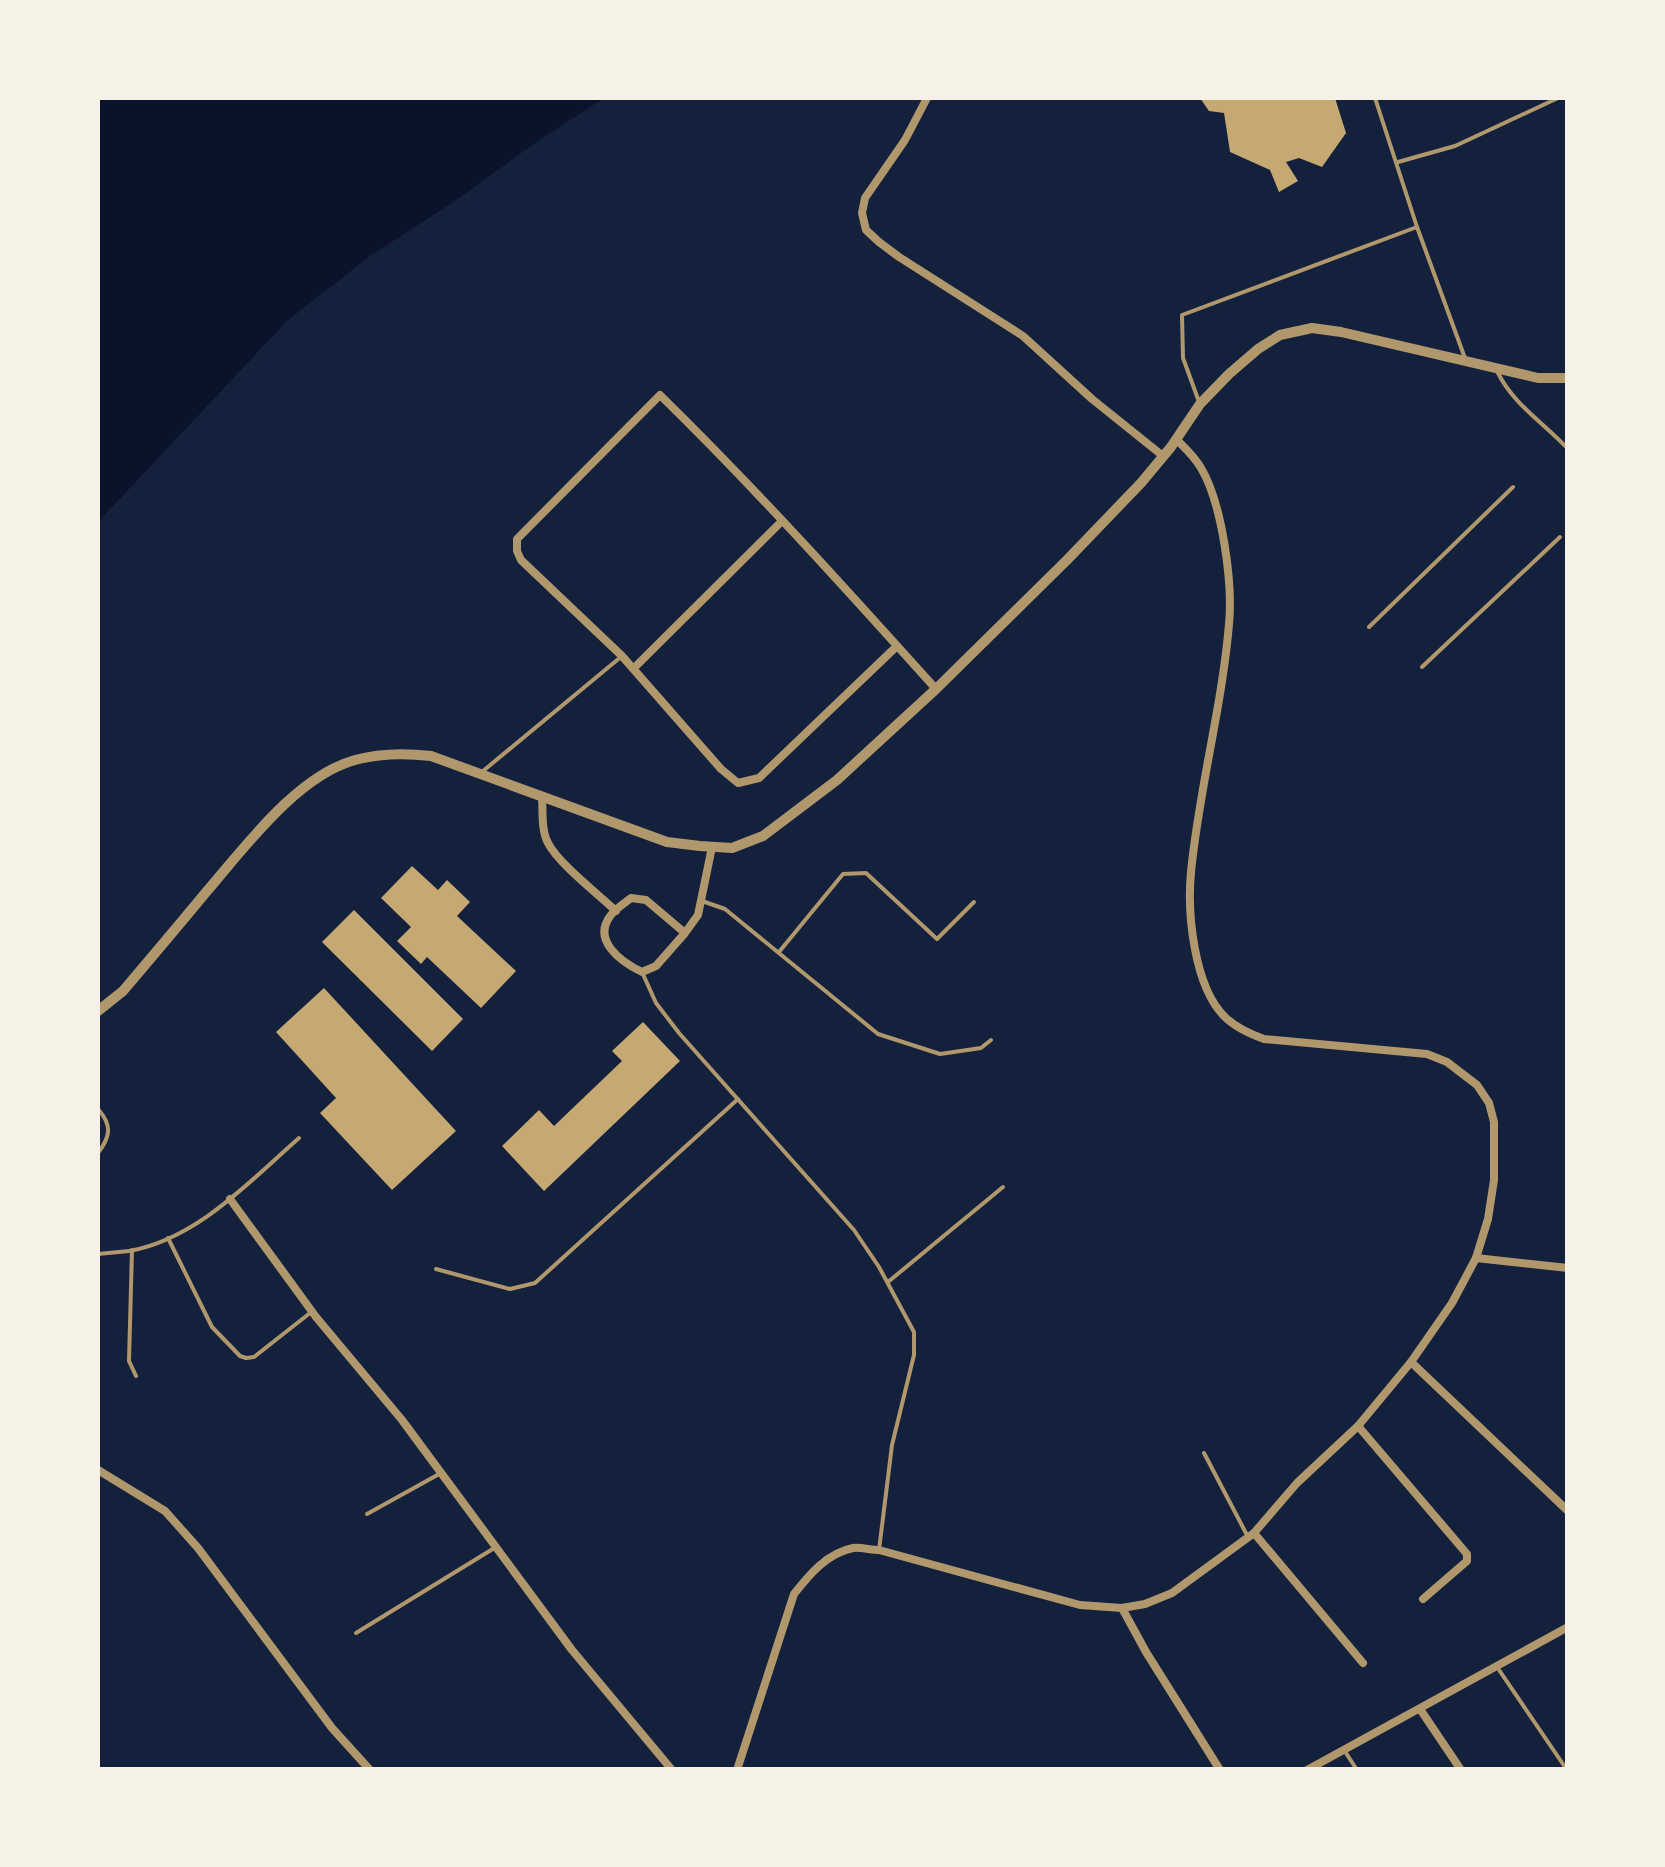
<svg xmlns="http://www.w3.org/2000/svg" width="1665" height="1867" font-family="'Golos Text',sans-serif">
  <style>
    .water { fill: #0b132b }
    .building { fill: #c6a872 }
    .lines { fill: none; stroke-linecap: round; stroke-linejoin: round }
    .service { stroke: #b1986c; stroke-width: 4 }
    .minor { stroke: #b1986c; stroke-width: 8 }
    .tertiary { stroke: #b1986c; stroke-width: 10 }
  </style>
  <rect width="100%" height="100%" fill="#14213d"/>
  <polygon class="water" points="98,98 604,98 535,143 455,201 370,256 287,321 98,522"/>
  <g class="building">
    <polygon points="1200,98 1335,98 1346,133 1322,167 1299,158 1286,162 1298,181 1279,192 1270,170 1230,152 1224,113 1209,111"/>
    <polygon points="412,866 438,890 447,880 470,902 457,916 516,971 481,1008 427,957 421,964 397,941 411,927 381,898"/>
    <polygon points="354,910 463,1019 432,1051 322,942"/>
    <polygon points="324,988 456,1131 392,1190 320,1113 336,1098 276,1032"/>
    <polygon points="643,1022 680,1061 544,1191 502,1146 539,1110 554,1126 622,1061 612,1051"/>
  </g>
  <g class="lines">
    <g class="service">
      <polyline points="1375,98 1417,227"/>
      <polyline points="1398,162 1455,146 1558,98"/>
      <path d="M1498 373C1514 405 1544 423 1568 449"/>
      <polyline points="1198,399 1183,358 1182,315 1417,227 1466,361"/>
      <polyline points="1369,627 1513,487"/>
      <polyline points="1422,667 1560,537"/>
      <polyline points="483,771 622,656"/>
      <polyline points="702,901 725,909 878,1034 940,1054 981,1048 991,1040"/>
      <polyline points="779,952 843,874 866,873 937,939 974,902"/>
      <polyline points="642,972 656,1003 679,1033 854,1230 879,1267 914,1332 914,1355 892,1445 879,1550"/>
      <path d="M98 1109C112 1125 111 1136 98 1153"/>
      <polyline points="168,1238 212,1327 240,1356 246,1358 254,1357 310,1313"/>
      <polyline points="132,1250 129,1361 136,1376"/>
      <path d="M98 1254C108 1253 119 1252 129 1251 197 1239 250 1181 299 1138"/>
      <polyline points="436,1269 510,1289 535,1283 738,1099"/>
      <polyline points="888,1282 1003,1187"/>
      <polyline points="1204,1453 1248,1537"/>
      <polyline points="367,1514 441,1473"/>
      <polyline points="356,1633 496,1547"/>
      <polyline points="1497,1667 1567,1770"/>
      <polyline points="1346,1753 1357,1770"/>
    </g>
    <g class="minor">
      <polyline points="927,98 905,140 865,198 862,213 866,230 879,242 899,257 1023,336 1092,399 1163,456"/>
      <path d="M897 646 759 778 738 783 721 769 622 656 521 560 517 551V539L660 395C756 489 846 589 936 689"/>
      <polyline points="634,668 782,521"/>
      <path d="M542 796C543 811 541 830 548 843 558 863 598 894 616 911"/>
      <path d="M685 933 646 900 631 898C625 903 616 908 611 915 591 940 621 962 642 972L656 966 685 933 698 915 712 847"/>
      <polyline points="230,1199 316,1317 402,1420 572,1650 672,1770"/>
      <polyline points="1476,1258 1568,1268"/>
      <polyline points="1411,1362 1568,1511"/>
      <polyline points="1358,1426 1467,1554 1467,1561 1423,1599"/>
      <polyline points="98,1470 165,1511 198,1548 332,1728 370,1770"/>
      <polyline points="1254,1533 1363,1663"/>
      <polyline points="1122,1608 1146,1652 1220,1770"/>
      <polyline points="1420,1709 1461,1770"/>
      <path d="M737 1770 794 1594C809 1575 827 1553 853 1548 861 1547 871 1550 879 1550L1080 1605 1122 1608 1145 1604 1172 1593 1254 1533 1297 1483 1358 1426 1411 1362 1452 1303 1476 1258 1488 1219 1494 1180V1122L1489 1103 1477 1085 1447 1062 1427 1054 1264 1039C1250 1034 1236 1028 1225 1017 1194 987 1187 913 1191 872 1199 789 1222 707 1229 624 1233 583 1222 503 1201 468 1195 457 1185 448 1176 439"/>
      <polyline points="1307,1770 1568,1627"/>
    </g>
    <path class="tertiary" d="M98 1011 123 991C151 958 179 925 207 891 245 847 297 776 355 760 380 753 406 753 431 756L667 842 700 846 732 848 763 836 837 780 936 689 1067 560 1141 483 1171 447 1200 404 1229 374 1258 349 1280 335 1312 328 1341 332 1538 378H1568"/>
  </g>
  <rect width="1665" height="1867" fill="none" stroke="#f6f1e7" stroke-width="200"/>
</svg>
